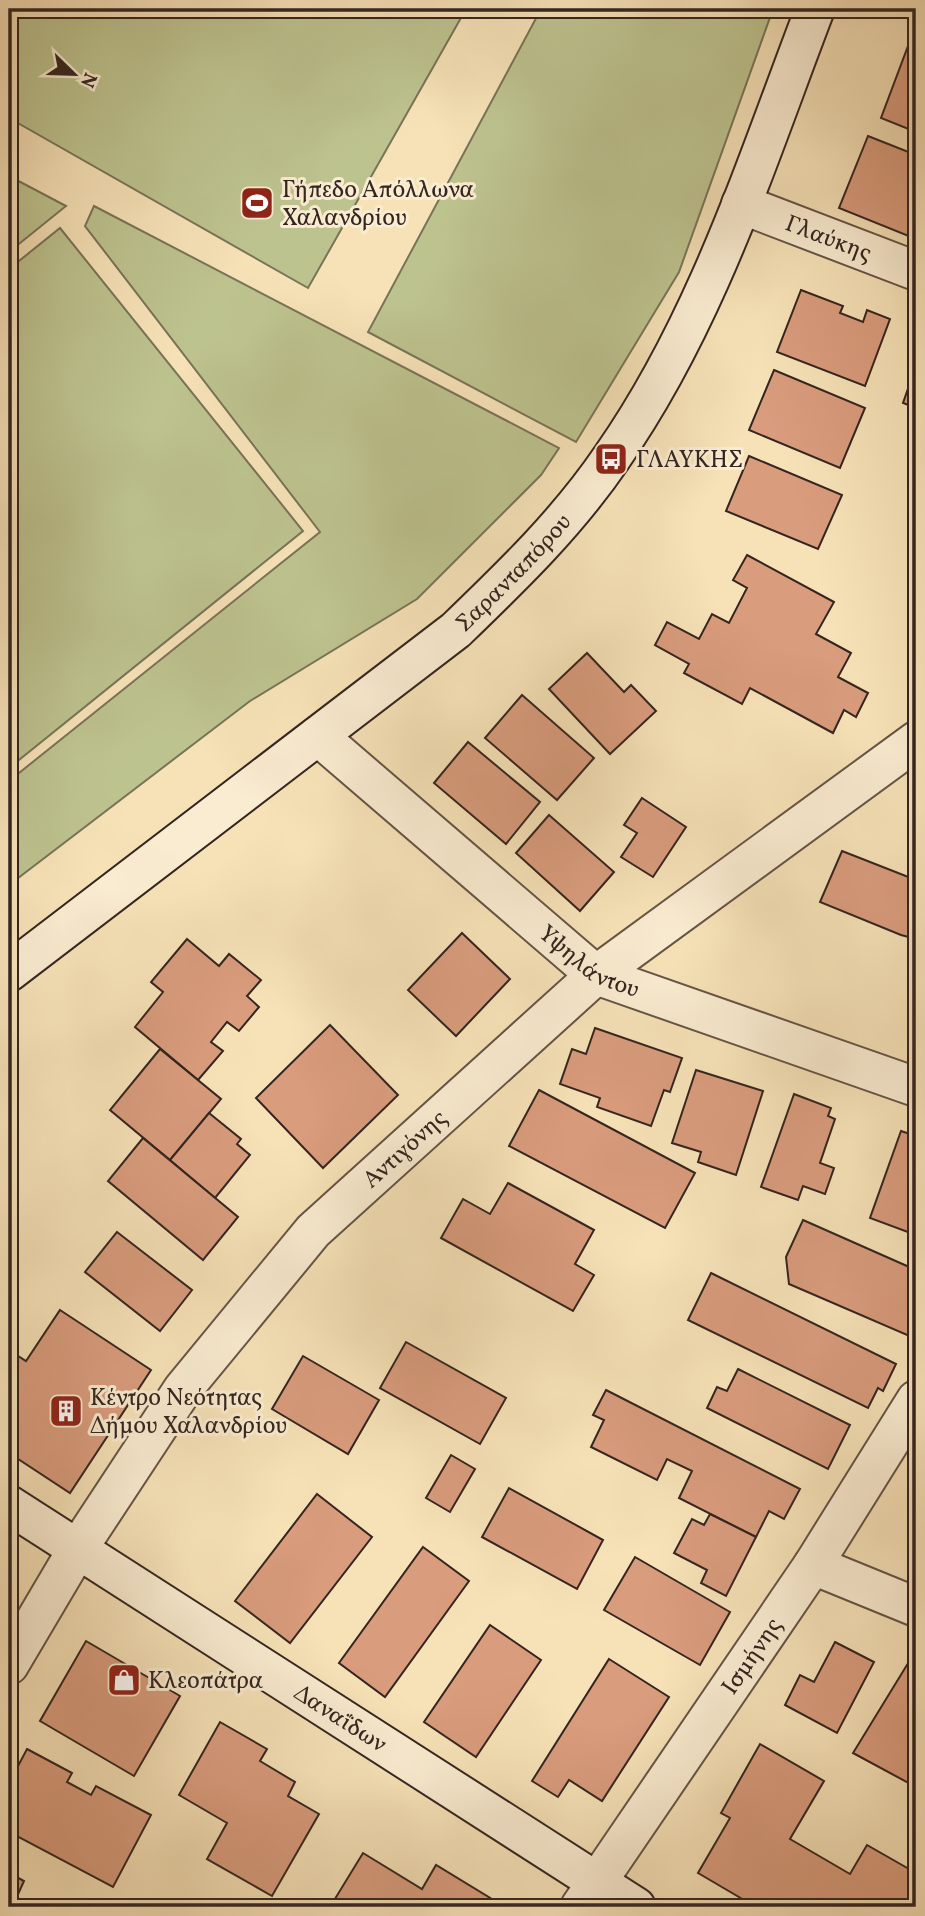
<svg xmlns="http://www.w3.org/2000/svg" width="925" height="1916" font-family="Vollkorn,serif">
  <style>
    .green { fill: #bdc38f; stroke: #787458; stroke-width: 2 }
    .building { fill: #d99c7d; stroke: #342520; stroke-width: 2 }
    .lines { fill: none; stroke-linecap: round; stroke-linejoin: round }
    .street-casing { stroke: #655446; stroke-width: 42 }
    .secondary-casing { stroke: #342520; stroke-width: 42 }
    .street { stroke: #faecd1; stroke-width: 38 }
    .secondary { stroke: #faecd1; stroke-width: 38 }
    .labels { text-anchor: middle; stroke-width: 6; stroke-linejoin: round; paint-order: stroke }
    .poi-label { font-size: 24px; fill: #342520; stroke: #faecd1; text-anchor: start }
    .street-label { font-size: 24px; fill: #342520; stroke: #faecd1 }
  </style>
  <rect width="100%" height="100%" fill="#f7e2b8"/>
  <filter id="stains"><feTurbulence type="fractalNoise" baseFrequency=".00286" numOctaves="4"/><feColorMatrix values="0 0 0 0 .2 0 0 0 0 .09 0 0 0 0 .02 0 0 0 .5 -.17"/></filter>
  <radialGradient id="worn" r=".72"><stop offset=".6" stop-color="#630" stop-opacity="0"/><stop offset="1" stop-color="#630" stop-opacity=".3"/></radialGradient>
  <g class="green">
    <polygon points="9,9 466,9 308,288 9,118"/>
    <polygon points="541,9 773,9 679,272 576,442 368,332"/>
    <polygon points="9,176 66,206 9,252"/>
    <polygon points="94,206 559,448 541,475 417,599 250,701 9,885 9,781 320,532 85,226"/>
    <polygon points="60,228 303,531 9,768 9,269"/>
  </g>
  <g class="building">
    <polygon points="908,46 916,49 916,132 881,118"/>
    <polygon points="868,136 916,155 916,224 911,237 839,208"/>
    <polygon points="801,290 843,306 840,313 863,322 867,310 890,319 865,386 777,352"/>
    <polygon points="916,366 916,408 903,403"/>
    <polygon points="774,370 865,408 840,468 749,430"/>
    <polygon points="749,456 842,495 818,549 726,511"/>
    <polygon points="747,555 834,602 816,634 851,653 838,677 868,693 856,717 844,710 833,733 750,688 742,704 684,673 689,664 655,645 667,622 699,639 712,614 729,623 747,588 733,580"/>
    <polygon points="587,653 624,692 631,685 656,711 610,754 549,689"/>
    <polygon points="522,695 594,758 557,800 485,738"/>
    <polygon points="468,742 540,802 506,844 434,783"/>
    <polygon points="642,798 686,827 653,877 621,857 637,833 624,825"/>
    <polygon points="549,815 614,872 580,911 516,853"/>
    <polygon points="842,851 916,880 916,939 901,935 820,902"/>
    <polygon points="462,933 510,979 456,1036 408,990"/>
    <polygon points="187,939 219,966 229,954 261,980 247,996 259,1007 239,1031 227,1022 211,1042 223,1051 198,1080 135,1027 163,992 151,982"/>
    <polygon points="916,979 916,999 909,996"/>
    <polygon points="330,1025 398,1095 323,1168 256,1098"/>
    <polygon points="595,1028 682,1058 670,1092 664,1090 651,1126 597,1107 600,1098 560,1084 572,1049 586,1054"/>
    <polygon points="160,1049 221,1099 170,1160 110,1110"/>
    <polygon points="696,1070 763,1091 736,1175 698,1162 701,1152 672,1143"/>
    <polygon points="539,1090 695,1173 665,1228 509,1146"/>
    <polygon points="794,1094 831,1108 828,1116 835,1119 820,1163 834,1168 825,1194 803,1186 798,1200 761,1187"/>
    <polygon points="209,1113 241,1139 237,1144 250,1155 215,1198 170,1160"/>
    <polygon points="901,1131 916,1136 916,1235 870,1218"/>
    <polygon points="143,1138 238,1217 203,1260 108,1181"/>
    <polygon points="508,1183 594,1230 575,1264 594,1275 573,1311 441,1238 463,1199 490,1214"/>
    <polygon points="803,1220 916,1270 916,1333 914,1338 789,1284 786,1257"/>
    <polygon points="117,1232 192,1290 160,1331 85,1272"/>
    <polygon points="711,1273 896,1364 883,1391 878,1388 868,1408 688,1320"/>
    <polygon points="60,1310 151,1370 70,1493 9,1453 9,1350 26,1361"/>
    <polygon points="406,1342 506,1398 480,1444 380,1388"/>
    <polygon points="303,1356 379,1400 348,1454 272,1409"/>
    <polygon points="738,1369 850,1425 828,1469 707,1408 717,1387 727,1391"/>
    <polygon points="606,1390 800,1489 784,1519 769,1511 756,1537 679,1498 692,1471 667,1459 657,1480 591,1447 604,1420 593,1415"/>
    <polygon points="451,1455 475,1469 450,1512 426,1498"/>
    <polygon points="509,1488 603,1540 577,1589 482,1537"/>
    <polygon points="317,1494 372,1537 290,1643 235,1601"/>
    <polygon points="710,1514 756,1537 726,1596 701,1583 707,1570 674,1553 692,1519 704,1525"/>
    <polygon points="423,1547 469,1581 385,1697 339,1663"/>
    <polygon points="635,1557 730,1612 700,1665 604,1610"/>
    <polygon points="490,1625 541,1660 476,1757 424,1722"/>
    <polygon points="86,1641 180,1696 134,1776 40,1721"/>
    <polygon points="835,1642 874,1662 837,1733 785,1705 800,1675 814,1682"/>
    <polygon points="609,1659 669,1697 602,1801 569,1780 558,1797 532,1781"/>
    <polygon points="910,1660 916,1663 916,1787 853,1753"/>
    <polygon points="220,1722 267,1749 260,1761 295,1782 288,1796 319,1814 272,1896 207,1859 227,1823 179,1795"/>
    <polygon points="760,1744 824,1781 790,1839 850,1874 867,1845 916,1873 916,1907 756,1907 698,1873 730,1818 721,1813"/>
    <polygon points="27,1749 72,1773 67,1782 91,1795 96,1786 151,1815 113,1887 9,1832 9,1783"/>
    <polygon points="363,1853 422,1889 436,1865 505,1907 330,1907"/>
    <polygon points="9,1873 24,1881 15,1901 28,1907 9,1907"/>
  </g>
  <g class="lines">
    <defs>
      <g id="street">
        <path id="s1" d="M741 204 916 271"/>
        <path id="s2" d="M318 736 596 975 916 1087"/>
        <polyline points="813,1565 916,1607"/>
        <path id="s3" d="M9 1665 77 1550 183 1389 313 1231 596 975 916 741"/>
        <path id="s4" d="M580 1907 813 1565 916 1400"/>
      </g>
      <g id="secondary">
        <path id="s5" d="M9 972 456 630C512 576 568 522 612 457 707 321 756 163 815 9"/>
        <path id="s6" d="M9 1505 636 1907"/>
      </g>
    </defs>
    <use href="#street" class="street-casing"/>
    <use href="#secondary" class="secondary-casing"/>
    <use href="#street" class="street"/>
    <use href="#secondary" class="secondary"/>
  </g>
  <defs>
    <symbol id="stadium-square" viewBox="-11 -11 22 22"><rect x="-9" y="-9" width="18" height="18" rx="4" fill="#8f2418" stroke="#faecd1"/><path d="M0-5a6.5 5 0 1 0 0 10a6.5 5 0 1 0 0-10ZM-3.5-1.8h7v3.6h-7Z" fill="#fff"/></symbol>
    <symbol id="bus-square" viewBox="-11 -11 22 22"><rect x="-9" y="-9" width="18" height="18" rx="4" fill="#8f2418" stroke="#faecd1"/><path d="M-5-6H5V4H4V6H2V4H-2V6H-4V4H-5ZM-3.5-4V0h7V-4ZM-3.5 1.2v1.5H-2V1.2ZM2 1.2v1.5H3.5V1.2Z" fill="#fff"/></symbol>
    <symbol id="building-square" viewBox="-11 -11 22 22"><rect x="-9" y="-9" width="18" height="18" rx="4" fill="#8f2418" stroke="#faecd1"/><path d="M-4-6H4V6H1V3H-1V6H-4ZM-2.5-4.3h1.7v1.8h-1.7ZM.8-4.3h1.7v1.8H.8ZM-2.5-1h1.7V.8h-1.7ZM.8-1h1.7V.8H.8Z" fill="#fff"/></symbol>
    <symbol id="shop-square" viewBox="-11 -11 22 22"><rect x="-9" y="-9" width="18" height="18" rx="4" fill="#8f2418" stroke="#faecd1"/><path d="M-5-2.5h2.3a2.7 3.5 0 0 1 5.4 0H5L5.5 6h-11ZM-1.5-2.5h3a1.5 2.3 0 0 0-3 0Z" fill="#fff"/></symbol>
  </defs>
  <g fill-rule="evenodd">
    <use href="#stadium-square" x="238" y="184" width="38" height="38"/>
    <use href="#bus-square" x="592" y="440" width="38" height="38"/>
    <use href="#building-square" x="47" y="1392" width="38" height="38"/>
    <use href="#shop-square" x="105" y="1661" width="38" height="38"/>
  </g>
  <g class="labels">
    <g class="poi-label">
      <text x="282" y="197">Γήπεδο Απόλλωνα<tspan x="282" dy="28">Χαλανδρίου</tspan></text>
      <text x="636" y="467">ΓΛΑΥΚΗΣ</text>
      <text x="90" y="1405">Κέντρο Νεότητας<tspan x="90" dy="28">Δήμου Χαλανδρίου</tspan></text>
      <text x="148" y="1688">Κλεοπάτρα</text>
    </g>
    <g class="street-label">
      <text dy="8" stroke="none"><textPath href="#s1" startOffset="94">Γλαύκης</textPath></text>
      <text dy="8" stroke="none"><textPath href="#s5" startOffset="644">Σαρανταπόρου</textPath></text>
      <text dy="8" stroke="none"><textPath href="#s2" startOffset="354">Υψηλάντου</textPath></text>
      <text dy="8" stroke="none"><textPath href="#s3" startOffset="654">Αντιγόνης</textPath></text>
      <text dy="8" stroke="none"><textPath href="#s4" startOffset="304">Ισμήνης</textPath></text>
      <text dy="8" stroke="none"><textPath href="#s6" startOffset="394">Δαναΐδων</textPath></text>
    </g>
  </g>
  <rect width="925" height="1916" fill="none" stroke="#f7e2b8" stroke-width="35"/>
  <rect x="10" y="10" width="904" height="1895" fill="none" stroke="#342520" stroke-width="3.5"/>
  <rect x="18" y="18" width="890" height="1881" fill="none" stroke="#342520" stroke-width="2"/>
  <g transform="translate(74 74) rotate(113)" stroke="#faecd1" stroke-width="5" paint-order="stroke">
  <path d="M0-5L12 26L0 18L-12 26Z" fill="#342520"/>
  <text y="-10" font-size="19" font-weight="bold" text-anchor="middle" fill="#342520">N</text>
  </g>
  <rect width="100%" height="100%" filter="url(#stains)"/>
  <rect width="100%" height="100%" fill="url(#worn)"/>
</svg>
